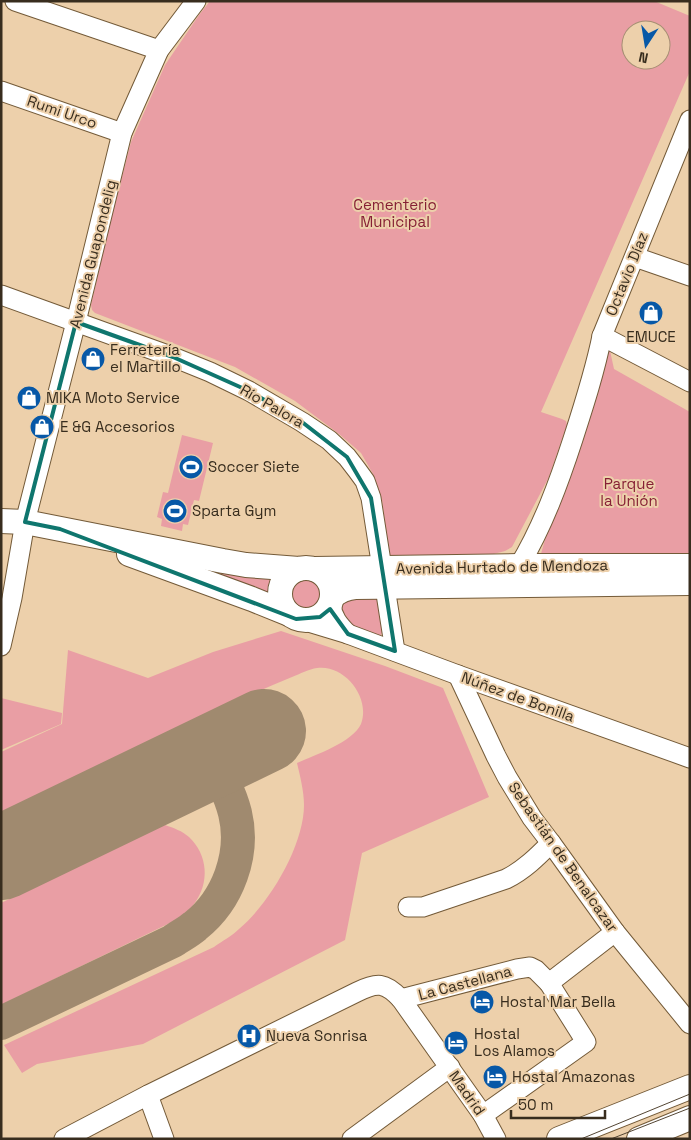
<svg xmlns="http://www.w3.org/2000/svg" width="691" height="1140" font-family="'Space Grotesk',sans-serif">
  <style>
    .green { fill: #e99ea4; fill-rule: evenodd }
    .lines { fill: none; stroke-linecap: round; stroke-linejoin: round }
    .taxiway { stroke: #a08a6f; stroke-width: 34 }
    .runway { stroke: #a08a6f; stroke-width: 84 }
    .minor-casing { stroke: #735a38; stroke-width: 21 }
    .major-casing { stroke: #735a38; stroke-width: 26 }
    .minor { stroke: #fff; stroke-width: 19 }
    .major { stroke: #fff; stroke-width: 24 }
    .tram { stroke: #534533; stroke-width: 1 }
    .marked { fill: none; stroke: #0f766e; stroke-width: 4; stroke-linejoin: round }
    .labels { text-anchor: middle; stroke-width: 4; stroke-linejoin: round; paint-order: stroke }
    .street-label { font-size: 15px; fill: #382d1e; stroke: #edd0ab }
    .park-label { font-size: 15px; fill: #862035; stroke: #edd0ab }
    .poi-label { font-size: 15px; fill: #382d1e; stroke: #edd0ab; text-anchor: start }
  </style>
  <rect width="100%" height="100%" fill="#edd0ab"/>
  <g class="green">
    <path d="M210 1H654L690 16V71L541 412 562 419 566 421 567 425 549 477 512 547 505 551 486 556 387 555 384 515 382 500 373 474 361 453 339 434 295 401 235 367 95 313 92 310 91 305 108 231 131 142 165 65 199 15ZM631 30H661V60H631Z"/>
    <polygon points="609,346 614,369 690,412 690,558 540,557 549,526 572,472 593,408"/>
    <polygon points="182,435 213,443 199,501 194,500 188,525 183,524 182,531 161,526 162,519 157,517 163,492 168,493"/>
    <polygon points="106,542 280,572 274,603"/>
    <path d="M299 575C305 576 313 576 318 578 327 583 328 599 323 606 319 612 310 617 303 614 300 614 298 611 296 610 294 608 289 606 287 603 279 592 290 579 299 575Z"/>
    <polygon points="377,592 383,630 381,635 379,637 349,628 338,605 340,600"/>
    <path d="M281 631 385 666 443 688 489 797 362 853 345 940 143 1044 37 1064 22 1073 4 1045 214 947C222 941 232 936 239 929 270 903 304 845 304 805 304 791 300 776 297 763 315 755 353 742 361 724 371 697 344 664 317 668 309 669 300 674 292 677 267 687 243 698 219 710 147 745 74 780 1 815V752L62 724 68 650 148 678 213 652Z"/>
    <polygon points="1,698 62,713 61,724 1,750"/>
    <path d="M165 825C174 828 182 831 189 837 208 855 210 883 194 904 189 911 181 916 174 921L1 1005V903L151 830Z"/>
  </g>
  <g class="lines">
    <path class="taxiway" d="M1 1023 173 941C180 936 188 932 195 926 228 900 245 854 235 813 230 793 220 775 210 757"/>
    <polyline class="runway" points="1,858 264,731"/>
    <defs>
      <g id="minor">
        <polyline points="15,1 159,50"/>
        <polyline points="1,91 122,133"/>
        <polyline points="635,257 690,276"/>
        <polyline points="1,295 173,357 210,372 249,391 302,422 329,440 347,457 357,470 365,481 371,498 395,651"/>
        <polyline points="602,336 690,382"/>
        <path d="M519 566C543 526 559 482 573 439 584 405 595 371 602 336L690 120"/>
        <path d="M331 604C332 617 339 625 348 634"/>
        <polyline points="305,621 348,634 458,675 690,758"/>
        <polyline points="1,646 12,598 25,522 76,322 122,133 159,50 196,1"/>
        <polyline points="458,675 496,756 507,777 532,818 551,843 615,932 690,1024"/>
        <path d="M408 907H423L506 879C524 870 537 857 551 843"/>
        <polyline points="549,983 615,932"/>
        <polyline points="401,999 517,969 530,967 536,970 549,983 586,1042 483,1115"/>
        <polyline points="148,1095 164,1139"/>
        <path d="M64 1139 148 1095 357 992C377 982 385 982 401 999L483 1115 496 1139"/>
        <polyline points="352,1139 450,1067"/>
      </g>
      <g id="major">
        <polyline points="1,521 25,522 223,561 246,565 299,569"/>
        <polyline points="129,554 252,599 289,614"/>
        <circle cx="306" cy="594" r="26"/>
        <polyline points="314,569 519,566 690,566"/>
        <path d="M333 596C340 590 346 588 355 587L690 583"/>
        <polyline points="559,1139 690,1087"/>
        <polyline points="639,1139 690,1118"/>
      </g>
    </defs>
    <use href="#minor" class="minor-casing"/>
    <use href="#major" class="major-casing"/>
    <use href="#minor" class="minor"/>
    <use href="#major" class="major"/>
    <g class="tram">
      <polyline points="581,1139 690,1094"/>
      <polyline points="611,1139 690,1108"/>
    </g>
  </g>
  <path class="marked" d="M76 322 173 357 249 391 302 422 347 457 371 498 395 651 348 634 330 609 320 617 296 619 60 529 25 522Z"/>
  <defs>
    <symbol id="shop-disc" viewBox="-11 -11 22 22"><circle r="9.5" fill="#0758a7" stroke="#edd0ab"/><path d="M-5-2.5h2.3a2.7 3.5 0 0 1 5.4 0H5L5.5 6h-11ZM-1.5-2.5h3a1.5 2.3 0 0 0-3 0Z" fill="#fff"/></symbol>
    <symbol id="stadium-disc" viewBox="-11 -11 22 22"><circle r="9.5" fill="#0758a7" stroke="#edd0ab"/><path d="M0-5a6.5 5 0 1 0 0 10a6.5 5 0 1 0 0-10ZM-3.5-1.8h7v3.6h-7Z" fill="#fff"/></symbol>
    <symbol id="hotel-disc" viewBox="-11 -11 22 22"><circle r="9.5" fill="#0758a7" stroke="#edd0ab"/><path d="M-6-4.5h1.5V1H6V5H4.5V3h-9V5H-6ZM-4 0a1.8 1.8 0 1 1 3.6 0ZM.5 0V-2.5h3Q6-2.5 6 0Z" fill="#fff"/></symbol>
    <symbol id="hospital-disc" viewBox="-11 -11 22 22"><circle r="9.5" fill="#0758a7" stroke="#edd0ab"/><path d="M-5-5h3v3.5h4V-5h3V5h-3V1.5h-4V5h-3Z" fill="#fff"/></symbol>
  </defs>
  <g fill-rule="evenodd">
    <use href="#shop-disc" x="637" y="299" width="28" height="28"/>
    <use href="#shop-disc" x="79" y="345" width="28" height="28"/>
    <use href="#shop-disc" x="15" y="384" width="28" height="28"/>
    <use href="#shop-disc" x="28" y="413" width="28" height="28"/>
    <use href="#stadium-disc" x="177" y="453" width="28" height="28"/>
    <use href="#stadium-disc" x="161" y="497" width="28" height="28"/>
    <use href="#hotel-disc" x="468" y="988" width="28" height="28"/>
    <use href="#hospital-disc" x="235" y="1022" width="28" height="28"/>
    <use href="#hotel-disc" x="442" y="1029" width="28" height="28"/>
    <use href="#hotel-disc" x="481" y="1063" width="28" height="28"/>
  </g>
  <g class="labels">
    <g class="street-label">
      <text transform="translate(62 112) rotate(19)" y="5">Rumi Urco</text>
      <text transform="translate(93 254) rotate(-76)" y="5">Avenida Guapondelig</text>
      <text transform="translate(627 274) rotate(-68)" y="5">Octavio Díaz</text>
      <text transform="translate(272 406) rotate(30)" y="5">Río Palora</text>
      <text transform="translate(502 567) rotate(-1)" y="5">Avenida Hurtado de Mendoza</text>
      <text transform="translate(518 697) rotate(20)" y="5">Núñez de Bonilla</text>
      <text transform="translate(563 857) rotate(55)" y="5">Sebastián de Benalcazar</text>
      <text transform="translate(465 983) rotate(-15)" y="5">La Castellana</text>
      <text transform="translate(467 1093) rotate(55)" y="5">Madrid</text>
    </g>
    <g class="park-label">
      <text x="395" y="210">Cementerio<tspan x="395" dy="17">Municipal</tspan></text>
      <text x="629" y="489">Parque<tspan x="629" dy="17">la Unión</tspan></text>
    </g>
    <g class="poi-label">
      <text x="651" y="342" text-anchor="middle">EMUCE</text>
      <text x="110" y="355">Ferretería<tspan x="110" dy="17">el Martillo</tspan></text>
      <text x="46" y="403">MIKA Moto Service</text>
      <text x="60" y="432">E &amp;G Accesorios</text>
      <text x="208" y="472">Soccer Siete</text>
      <text x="192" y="516">Sparta Gym</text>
      <text x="500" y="1007">Hostal Mar Bella</text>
      <text x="474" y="1039">Hostal<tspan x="474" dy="17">Los Alamos</tspan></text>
      <text x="266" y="1041">Nueva Sonrisa</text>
      <text x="512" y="1082">Hostal Amazonas</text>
    </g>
  </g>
  <rect width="691" height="1140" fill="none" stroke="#382d1e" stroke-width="5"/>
  <g transform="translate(646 45) rotate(192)"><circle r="24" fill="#edd0ab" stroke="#a58f73"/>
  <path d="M0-4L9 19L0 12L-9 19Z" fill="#0758a7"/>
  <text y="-8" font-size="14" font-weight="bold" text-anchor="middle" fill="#382d1e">N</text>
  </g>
  <path d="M511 1110v8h94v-8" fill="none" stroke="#382d1e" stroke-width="2.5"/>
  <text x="518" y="1110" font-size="15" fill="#382d1e" stroke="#edd0ab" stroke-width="4" paint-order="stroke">50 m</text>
</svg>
